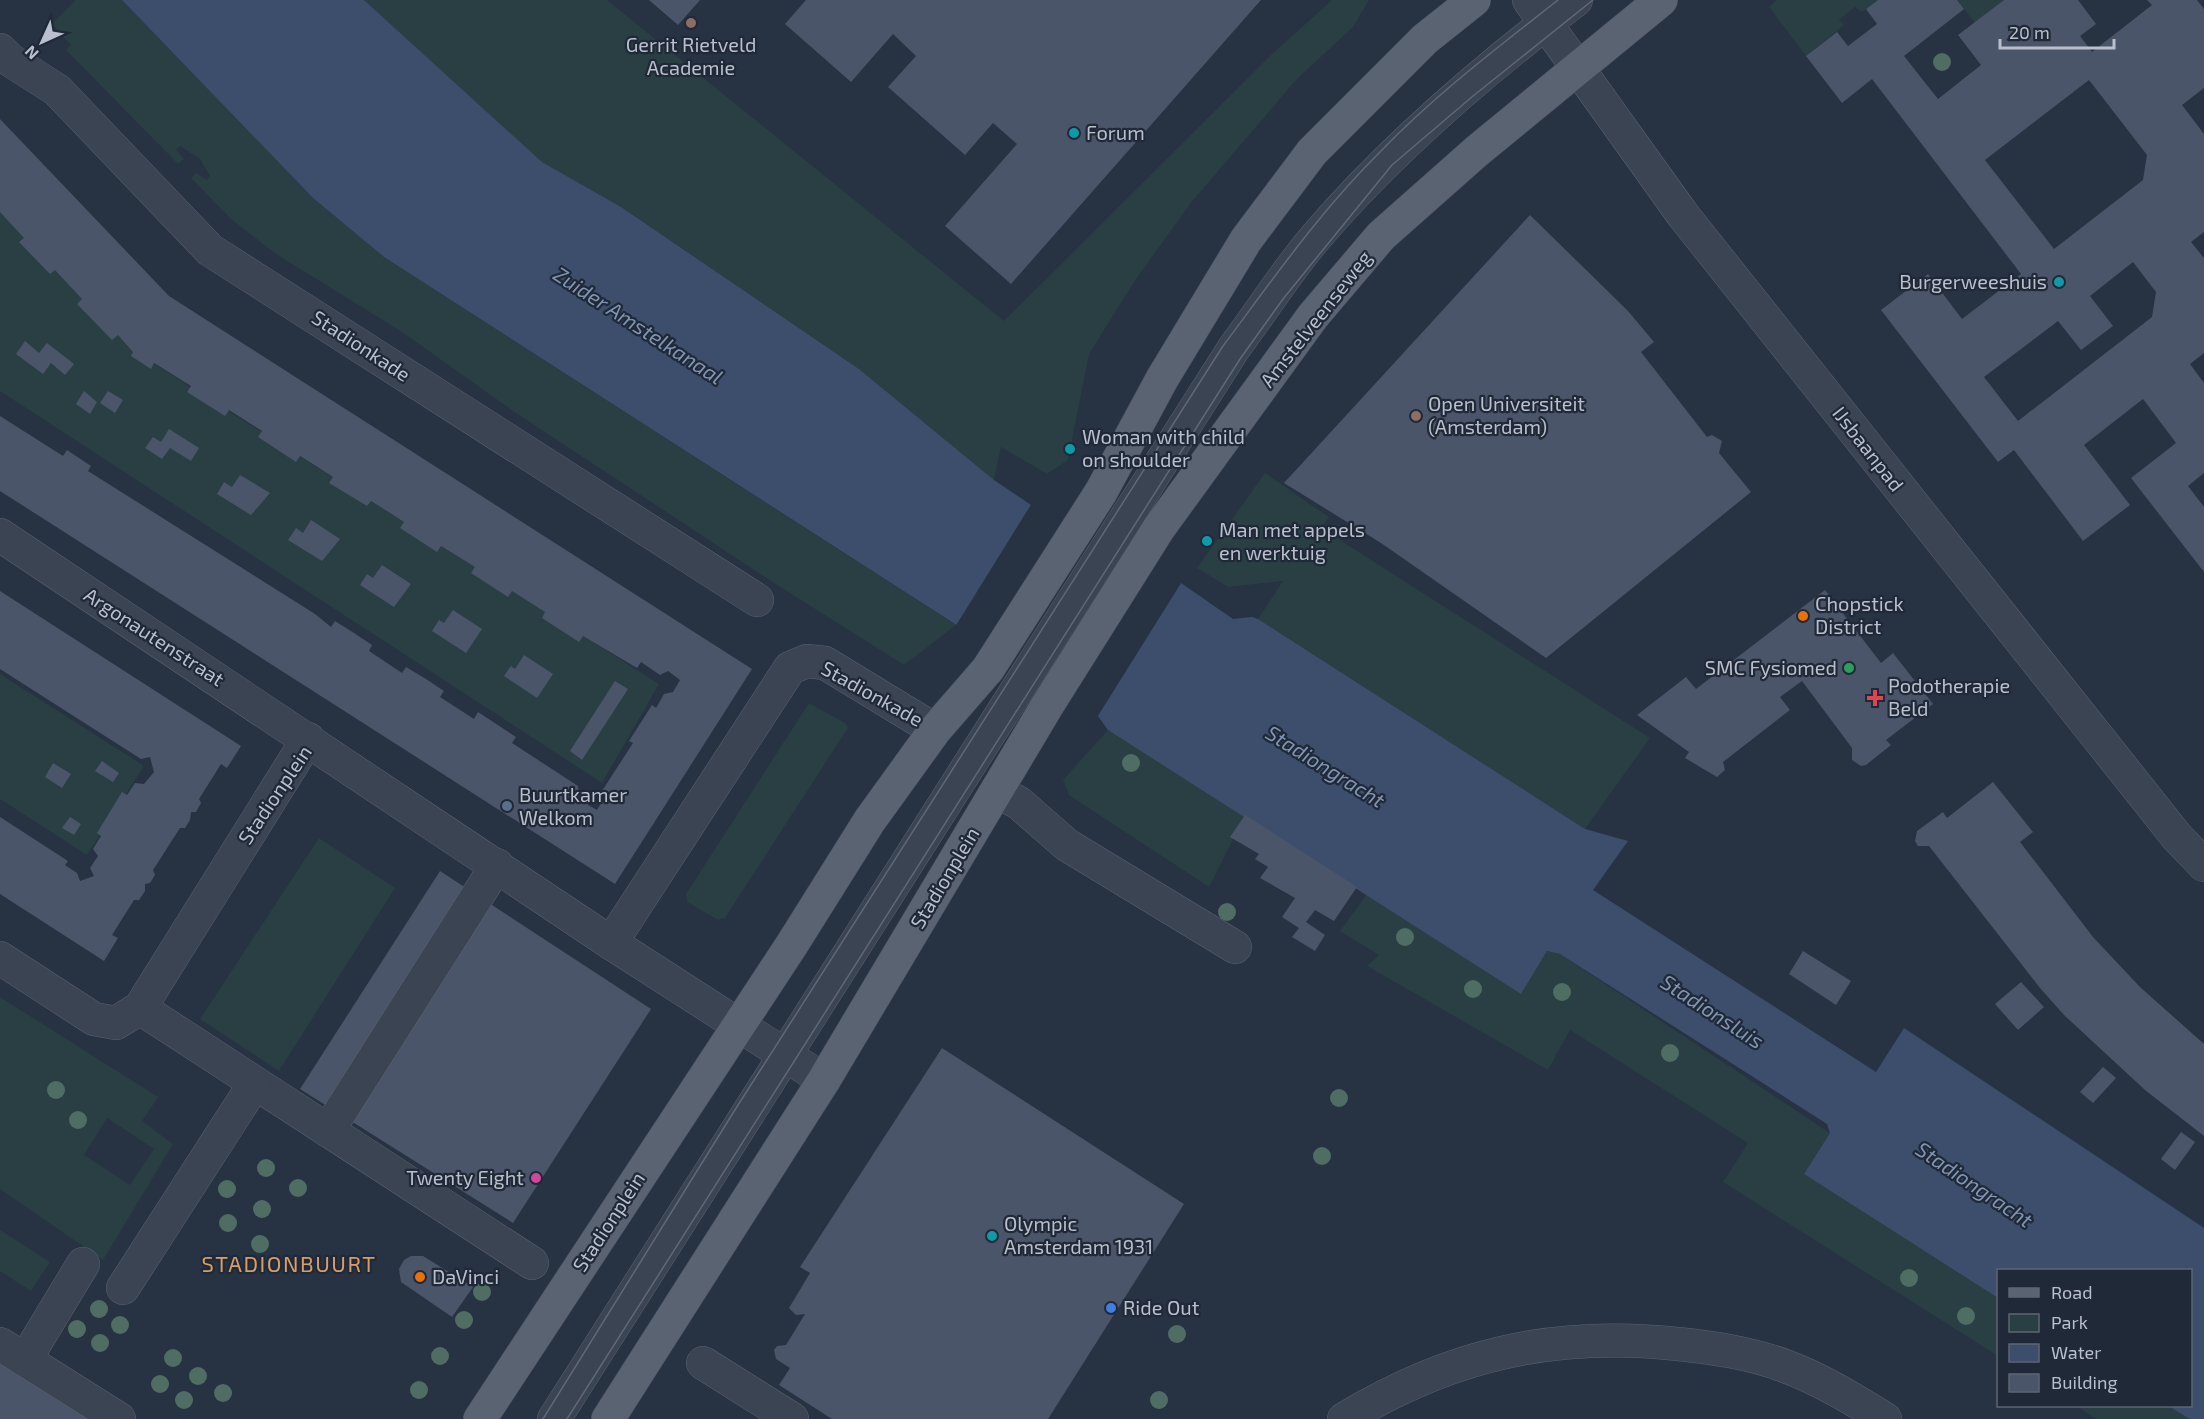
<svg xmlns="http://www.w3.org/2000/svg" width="2204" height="1419" font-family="'Exo 2',sans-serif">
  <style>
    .green { fill: #293f44; fill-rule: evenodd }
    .water { fill: #3d4e6c }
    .pier { fill: #273243 }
    .building { fill: #4b5569; fill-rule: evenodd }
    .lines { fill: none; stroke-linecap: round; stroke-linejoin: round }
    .minor-casing { stroke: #5a6270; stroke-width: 34 }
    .major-casing { stroke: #454d5c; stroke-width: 34 }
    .minor { stroke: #3b4452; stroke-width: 33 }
    .major { stroke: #5a6372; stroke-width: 33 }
    .tram { stroke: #5e6879; stroke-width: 1.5 }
    .tree { fill: #4f6d62 }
    .education-dot { fill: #8d6e63; stroke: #202938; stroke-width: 2 }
    .culture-dot { fill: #0f9aa8; stroke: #202938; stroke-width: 2 }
    .food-dot { fill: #e8710a; stroke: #202938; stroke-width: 2 }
    .leisure-dot { fill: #2e9e5b; stroke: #202938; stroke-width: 2 }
    .health-dot { fill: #e0444e; stroke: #202938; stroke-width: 2 }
    .service-dot { fill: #5c6f8a; stroke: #202938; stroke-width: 2 }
    .hotel-dot { fill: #d1479c; stroke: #202938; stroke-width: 2 }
    .shop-dot { fill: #3f7fe0; stroke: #202938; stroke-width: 2 }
    .labels { text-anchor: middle; stroke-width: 4.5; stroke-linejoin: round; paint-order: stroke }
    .poi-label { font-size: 20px; fill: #b9bfcc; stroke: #202938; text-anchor: start }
    .street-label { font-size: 20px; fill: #b9bfcc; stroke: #202938 }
    .water-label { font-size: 21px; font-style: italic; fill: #8094b3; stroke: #202938 }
    .quarter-label { font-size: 22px; letter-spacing: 1.5px; fill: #d69e6a; stroke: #202938 }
  </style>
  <rect width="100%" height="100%" fill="#273243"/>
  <g class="green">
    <polygon points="76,0 122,0 313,198 384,257 956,625 904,665 771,581 513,411 402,332 276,254 231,219 191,178 196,173 207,180 210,176 200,159 180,146 176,150 184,159 178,164 66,50 71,45 52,24"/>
    <polygon points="364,0 607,0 1004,321 1271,55 1332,0 1369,0 1353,27 1296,80 1190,204 1136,279 1089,354 1068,460 1047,474 1001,447 994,480 859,369 621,207 542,162"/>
    <polygon points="1777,0 1878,0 1862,12 1855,7 1839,20 1844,25 1806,56 1769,7"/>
    <polygon points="1957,0 2004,0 1975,23"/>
    <polygon points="0,209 145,358 659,684 602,783 0,391"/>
    <polygon points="1265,473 1329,517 1321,528 1650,738 1585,829 1258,619 1283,581 1228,587 1197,568"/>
    <polygon points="0,674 144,766 87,855 0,799"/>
    <polygon points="809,703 845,723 848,728 725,918 718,920 687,902 686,894"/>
    <polygon points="1108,730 1245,815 1209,887 1069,795 1063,780"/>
    <polygon points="319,838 395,888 279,1071 200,1019"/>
    <polygon points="1367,894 1521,994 1547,951 1560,954 1830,1133 1804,1174 1998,1298 1998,1356 1723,1182 1748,1143 1570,1030 1548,1070 1367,966 1379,955 1340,931"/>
    <path d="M0 997 158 1097 142 1121 173 1144 103 1260 0 1189ZM107 1118 154 1149 130 1185 84 1155Z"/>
    <polygon points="0,1230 50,1262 31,1291 0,1271"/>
    <polygon points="2076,1406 2168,1406 2190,1419 2097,1419"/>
  </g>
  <polygon class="water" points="122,0 364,0 542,162 621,207 859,369 994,480 1031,505 1136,569 1181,583 1233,619 1252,617 1258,619 1585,829 1628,841 1593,890 1876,1072 1904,1028 2204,1228 2204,1419 2190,1419 2168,1406 2190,1406 2190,1270 1998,1270 1998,1298 1804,1174 1830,1133 1827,1124 1560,954 1547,951 1521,994 1108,730 1098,716 384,257 313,198"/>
  <polygon class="pier" points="1032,503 1137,566 1183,580 1096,719 955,627"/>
  <g class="building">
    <polygon points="649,0 700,0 678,25"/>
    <polygon points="806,0 1261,0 1011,284 945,226 1017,144 993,123 965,155 888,87 916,56 893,34 851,82 785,24"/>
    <path d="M1878 0H1957L1964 9 1904 56 1938 99 1981 65 1958 35 2004 0H2078L2096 24 2080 36 2092 52 2152 5 2147 0H2197L2204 9V88L2182 105 2204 134V232L2191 242 2204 258V353L2190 364 2204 383V473L2188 486 2204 507V572L2131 478 2176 443 2143 399 2084 445 2130 505 2083 541 2014 450 1998 462 1881 310 1928 274 1962 319 2021 274 1872 79 1842 103 1806 56 1837 32 1848 46 1877 24 1866 9ZM2089 80 2147 155 2143 180 2054 249 1985 160ZM2133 262 2156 292 2152 317 2018 421 1984 377 2058 321 2081 350 2113 326 2090 296Z"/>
    <polygon points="0,119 169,296 752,669 615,884 0,491 0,416 63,456 67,450 91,466 88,471 315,614 331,627 335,621 354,633 372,645 369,651 402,673 406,667 426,679 444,691 440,697 474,719 478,712 516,737 512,743 578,786 579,792 588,798 588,805 597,810 603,800 602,791 633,743 629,741 652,705 656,708 664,694 673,692 680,680 668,671 660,675 641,662 637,668 583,636 579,642 542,618 545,612 512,591 508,597 471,573 475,567 441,546 437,552 400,528 404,522 371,501 367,506 329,483 333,477 316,466 300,456 296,462 258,437 262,431 229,410 225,416 187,392 191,386 154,363 151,369 131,356 133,352 118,335 112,340 77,304 82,299 55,270 50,274 19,242 24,238 0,212"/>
    <polygon points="1530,215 1628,311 1654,342 1641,352 1707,437 1712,435 1722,441 1719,453 1751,492 1546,658 1381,543 1284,483"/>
    <polygon points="25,341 39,353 47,343 74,364 65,375 51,363 43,374 16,354"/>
    <polygon points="84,391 97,402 90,414 76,404"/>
    <polygon points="108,391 123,400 115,413 100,403"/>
    <polygon points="169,429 199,448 191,461 170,448 162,459 145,448 153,437 161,442"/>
    <polygon points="240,475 270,493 251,515 217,494 224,482 232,487"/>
    <polygon points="311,520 340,539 322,561 288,540 296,528 303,533"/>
    <polygon points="382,565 411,584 394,607 360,585 367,574 373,578"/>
    <polygon points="1825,590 1881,663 1893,653 1933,704 1886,740 1891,745 1866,765 1861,766 1852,760 1852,748 1802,681 1780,697 1790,710 1723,762 1725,770 1717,777 1685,758 1689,752 1637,715 1686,677 1696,689"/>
    <polygon points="0,591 241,746 227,768 221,764 199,799 201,803 196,812 191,812 190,820 185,828 180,828 153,870 155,875 150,883 145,884 145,891 139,900 134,900 112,935 118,938 104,961 0,894 0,817 68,861 65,865 77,873 80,881 94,876 90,868 98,856 93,849 101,836 97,833 122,792 127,795 135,783 144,784 154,772 150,757 141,759 0,669"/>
    <polygon points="453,610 482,629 466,653 432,631 439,620 444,623"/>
    <polygon points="524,655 553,674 537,698 504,676 511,666 515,669"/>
    <polygon points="615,681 628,689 582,760 570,751"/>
    <polygon points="102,761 119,773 113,782 95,771"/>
    <polygon points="53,763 71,774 62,788 45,777"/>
    <polygon points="1993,782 2033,832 2020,842 2093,937 2140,987 2204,1044 2204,1136 2145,1090 2064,1015 2040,988 1929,846 1918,846 1915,841 1917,831 1943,812 1947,818"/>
    <polygon points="1245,815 1357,887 1334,921 1315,910 1306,922 1325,935 1315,951 1292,937 1299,928 1282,917 1295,898 1260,878 1268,867 1255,859 1259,854 1230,837"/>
    <polygon points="70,817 81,824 74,835 62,828"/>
    <polygon points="440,871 651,1009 513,1223 300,1089"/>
    <polygon points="1803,951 1851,981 1836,1005 1789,974"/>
    <polygon points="2021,982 2044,1007 2018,1030 1995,1004"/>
    <polygon points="942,1048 1184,1204 1048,1419 832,1419 779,1385 790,1368 776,1359 774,1350 777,1346 786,1345 805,1314 796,1315 789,1308 810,1273 800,1267"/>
    <polygon points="2103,1067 2116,1078 2093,1103 2080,1092"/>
    <polygon points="2181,1132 2195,1142 2175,1170 2161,1159"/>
    <polygon points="411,1256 423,1256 473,1287 452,1317 401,1282 399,1269 404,1260"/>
    <polygon points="0,1363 89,1419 0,1419"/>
  </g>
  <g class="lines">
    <defs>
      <g id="minor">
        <polyline points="1529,0 1683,215 2177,837 2204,865"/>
        <polyline points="0,50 10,60 57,90 210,250 757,600"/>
        <polyline points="0,535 611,943 824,1080"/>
        <polyline points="997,791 1019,803 1067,845 1235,947"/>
        <polyline points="611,943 790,668 807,661 825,663 935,730"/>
        <polyline points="0,958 94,1019 116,1023 140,1008 308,739"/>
        <polyline points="140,1008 532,1263"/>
        <polyline points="328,1131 497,865"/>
        <polyline points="123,1288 255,1083"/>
        <polyline points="0,1344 119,1419"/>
        <polyline points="25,1360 83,1264"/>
        <polyline points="703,1363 792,1419"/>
        <path d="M554 1419 1234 348C1261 312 1286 272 1315 238 1392 148 1482 71 1576 0"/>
        <path d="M1344 1419C1451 1354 1554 1331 1678 1344 1715 1348 1750 1353 1785 1366 1820 1379 1853 1399 1885 1419"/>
      </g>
      <g id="major">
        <polyline points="480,1419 791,946 870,820 935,730 988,669 1101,492 1162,379 1246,240 1312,152 1425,39 1474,0"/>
        <polyline points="608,1419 824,1080 1047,706 1159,528 1313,316 1381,236 1477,151 1661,0"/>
      </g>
    </defs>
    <use href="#minor" class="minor-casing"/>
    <use href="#major" class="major-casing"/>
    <use href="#minor" class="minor"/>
    <use href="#major" class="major"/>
    <g class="tram">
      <path d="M543 1419 733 1113 1223 346C1273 279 1321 210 1381 151 1435 95 1497 48 1558 0"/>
      <polyline points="567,1419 1240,359 1283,299 1392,165 1473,96 1593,0"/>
    </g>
  </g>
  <g class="tree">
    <circle cx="1942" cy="62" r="9"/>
    <circle cx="1131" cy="763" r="9"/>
    <circle cx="1227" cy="912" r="9"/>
    <circle cx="1405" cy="937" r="9"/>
    <circle cx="1473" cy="989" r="9"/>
    <circle cx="1562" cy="992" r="9"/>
    <circle cx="1670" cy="1053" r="9"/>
    <circle cx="56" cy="1090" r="9"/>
    <circle cx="1339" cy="1098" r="9"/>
    <circle cx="78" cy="1120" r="9"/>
    <circle cx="1322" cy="1156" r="9"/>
    <circle cx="266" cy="1168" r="9"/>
    <circle cx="298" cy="1188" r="9"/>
    <circle cx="227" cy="1189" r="9"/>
    <circle cx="262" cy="1209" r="9"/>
    <circle cx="228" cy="1223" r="9"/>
    <circle cx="260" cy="1244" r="9"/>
    <circle cx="1909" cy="1278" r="9"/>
    <circle cx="482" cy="1292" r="9"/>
    <circle cx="99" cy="1309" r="9"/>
    <circle cx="1966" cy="1316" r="9"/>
    <circle cx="464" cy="1320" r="9"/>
    <circle cx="120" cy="1325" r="9"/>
    <circle cx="77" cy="1329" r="9"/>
    <circle cx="1177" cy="1334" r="9"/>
    <circle cx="100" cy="1343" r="9"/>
    <circle cx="440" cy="1356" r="9"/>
    <circle cx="173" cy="1358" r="9"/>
    <circle cx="198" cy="1376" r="9"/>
    <circle cx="160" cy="1384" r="9"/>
    <circle cx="419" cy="1390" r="9"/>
    <circle cx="223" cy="1393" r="9"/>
    <circle cx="184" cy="1400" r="9"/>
    <circle cx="1159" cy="1400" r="9"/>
  </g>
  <g class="education-dot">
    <circle cx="691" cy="23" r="6"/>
    <circle cx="1416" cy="416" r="6"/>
  </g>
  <g class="culture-dot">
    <circle cx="1074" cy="133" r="6"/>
    <circle cx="2059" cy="282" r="6"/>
    <circle cx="1070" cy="449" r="6"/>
    <circle cx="1207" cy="541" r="6"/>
    <circle cx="992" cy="1236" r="6"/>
  </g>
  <g class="food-dot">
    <circle cx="1803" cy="616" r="6"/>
    <circle cx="420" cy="1277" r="6"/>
  </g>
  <circle class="leisure-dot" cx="1849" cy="668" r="6"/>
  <path class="health-dot" d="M1872 689h6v6h6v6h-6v6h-6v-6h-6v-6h6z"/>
  <circle class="service-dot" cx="507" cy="806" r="6"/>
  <circle class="hotel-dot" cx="536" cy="1178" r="6"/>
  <circle class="shop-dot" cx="1111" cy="1308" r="6"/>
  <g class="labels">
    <g class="poi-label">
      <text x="691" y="52" text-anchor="middle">Gerrit Rietveld<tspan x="691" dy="23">Academie</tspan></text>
      <text x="1086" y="140">Forum</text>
      <text x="2047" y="289" text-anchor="end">Burgerweeshuis</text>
      <text x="1428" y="411">Open Universiteit<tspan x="1428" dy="23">(Amsterdam)</tspan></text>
      <text x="1082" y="444">Woman with child<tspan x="1082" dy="23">on shoulder</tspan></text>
      <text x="1219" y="537">Man met appels<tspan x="1219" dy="23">en werktuig</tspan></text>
      <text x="1815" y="611">Chopstick<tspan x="1815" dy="23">District</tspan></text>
      <text x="1837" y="675" text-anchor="end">SMC Fysiomed</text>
      <text x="1888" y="693">Podotherapie<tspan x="1888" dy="23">Beld</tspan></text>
      <text x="519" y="802">Buurtkamer<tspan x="519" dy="23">Welkom</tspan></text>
      <text x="524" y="1185" text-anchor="end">Twenty Eight</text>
      <text x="1004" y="1231">Olympic<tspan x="1004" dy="23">Amsterdam 1931</tspan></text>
      <text x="432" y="1284">DaVinci</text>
      <text x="1123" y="1315">Ride Out</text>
    </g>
    <g class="street-label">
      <text transform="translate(1316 319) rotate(-52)" y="7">Amstelveenseweg</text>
      <text transform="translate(361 346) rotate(33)" y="7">Stadionkade</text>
      <text transform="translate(1868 449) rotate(52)" y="7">IJsbaanpad</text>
      <text transform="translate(154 637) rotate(33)" y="7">Argonautenstraat</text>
      <text transform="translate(872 694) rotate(29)" y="7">Stadionkade</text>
      <text transform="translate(275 795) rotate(-56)" y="7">Stadionplein</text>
      <text transform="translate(945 878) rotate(-59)" y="7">Stadionplein</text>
      <text transform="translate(609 1222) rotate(-57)" y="7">Stadionplein</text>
    </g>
    <g class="water-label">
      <text transform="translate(638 326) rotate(33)" y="7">Zuider Amstelkanaal</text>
      <text transform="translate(1325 767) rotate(32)" y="7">Stadiongracht</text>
      <text transform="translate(1712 1012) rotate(33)" y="7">Stadionsluis</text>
      <text transform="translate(1974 1185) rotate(34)" y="7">Stadiongracht</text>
    </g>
    <g class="quarter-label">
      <text x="289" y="1272">STADIONBUURT</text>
    </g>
  </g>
  <rect x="1997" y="1269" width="195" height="138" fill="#202938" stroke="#5d6573" stroke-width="1.5"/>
  <rect x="2009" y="1288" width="30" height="9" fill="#5a6372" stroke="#5d6573" stroke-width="1.5"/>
  <text x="2051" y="1299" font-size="18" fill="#b9bfcc">Road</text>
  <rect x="2009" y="1314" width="30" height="18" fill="#293f44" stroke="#5d6573" stroke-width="1.5"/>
  <text x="2051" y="1329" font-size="18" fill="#b9bfcc">Park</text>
  <rect x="2009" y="1344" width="30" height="18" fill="#3d4e6c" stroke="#5d6573" stroke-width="1.5"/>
  <text x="2051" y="1359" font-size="18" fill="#b9bfcc">Water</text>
  <rect x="2009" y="1374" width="30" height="18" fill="#4b5569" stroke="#5d6573" stroke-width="1.5"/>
  <text x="2051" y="1389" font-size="18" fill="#b9bfcc">Building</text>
  <g transform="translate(42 42) rotate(225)" stroke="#202938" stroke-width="4.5" paint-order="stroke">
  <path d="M0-4.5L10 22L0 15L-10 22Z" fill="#b9bfcc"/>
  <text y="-9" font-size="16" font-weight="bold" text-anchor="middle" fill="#b9bfcc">N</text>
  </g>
  <path d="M2000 39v9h114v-9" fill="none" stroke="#b9bfcc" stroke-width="3"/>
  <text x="2009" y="39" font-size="18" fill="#b9bfcc" stroke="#202938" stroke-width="4.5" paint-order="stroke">20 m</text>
</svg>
